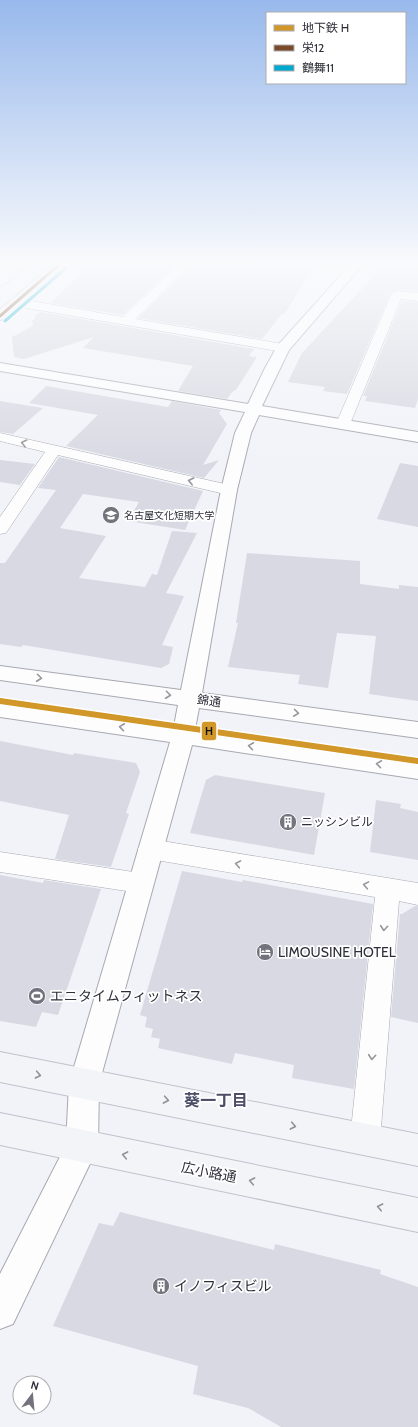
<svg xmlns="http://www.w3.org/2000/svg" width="418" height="1427" font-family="Cabin,'Noto Sans JP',sans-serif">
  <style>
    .building { fill: #d8d9e2 }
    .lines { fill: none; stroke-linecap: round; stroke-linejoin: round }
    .minor-casing { stroke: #a8a9b1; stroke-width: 1 }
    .tertiary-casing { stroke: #a8a9b1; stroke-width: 2 }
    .primary-casing { stroke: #c0c1cb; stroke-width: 2 }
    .trunk-casing { stroke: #c0c1cb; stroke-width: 2 }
    .path { stroke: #dedfe1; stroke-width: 1.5; stroke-dasharray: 0.5 2; stroke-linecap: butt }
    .minor { fill: #fdfdfe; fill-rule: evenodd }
    .tertiary { fill: #fdfdfe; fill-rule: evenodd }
    .primary { fill: #f3f4f8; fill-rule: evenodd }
    .trunk { fill: #f0f0f6; fill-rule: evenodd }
    .bus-1-casing { stroke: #fff; stroke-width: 5 }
    .bus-2-casing { stroke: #fff; stroke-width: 5 }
    .bus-1 { stroke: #7a4b2a; stroke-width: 3 }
    .bus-2 { stroke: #00a9ce; stroke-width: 3 }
    .metro-1-casing { stroke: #fff; stroke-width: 9 }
    .metro-1 { stroke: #d19728; stroke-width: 6 }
    .oneway { stroke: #96969c }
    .oneway2 { stroke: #909199 }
    .labels { text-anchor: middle; stroke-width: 3.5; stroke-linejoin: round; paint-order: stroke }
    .far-poi-label { font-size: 10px; fill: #2e2e3a; stroke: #fff; text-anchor: start }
    .street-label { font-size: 12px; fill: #2e2e3a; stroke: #fff }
    .poi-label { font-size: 12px; fill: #2e2e3a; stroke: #fff; text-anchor: start }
    .near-poi-label { font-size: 14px; fill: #2e2e3a; stroke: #fff; text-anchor: start }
    .near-street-label { font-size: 14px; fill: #2e2e3a; stroke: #fff }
    .near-neighbourhood-label { font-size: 16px; font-weight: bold; fill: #4c4d67; stroke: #fff }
    .line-badge { stroke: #fff; stroke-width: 1.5 }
    .pale-badge-label { font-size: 11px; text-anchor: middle; font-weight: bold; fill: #111 }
  </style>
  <rect width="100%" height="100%" fill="#f2f3f9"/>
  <g class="building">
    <polygon points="93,263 111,266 115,263 178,263 123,315 50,303"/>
    <polygon points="194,263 193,263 317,263 285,313 281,315 262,339 138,318"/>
    <polygon points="383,266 418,270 418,291 397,290 390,294 347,394 323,391 325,387 288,382 302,353"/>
    <polygon points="402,301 418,302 418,399 415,408 365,401 367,396 363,396"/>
    <polygon points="40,312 254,349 249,356 257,357 236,390 232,392 227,399 178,391 193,366 83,348 94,337 24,359 14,357 12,337 33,326 32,320 35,319 35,316"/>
    <polygon points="46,386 168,407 172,401 221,410 219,413 227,424 203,465 219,460 204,478 66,446 98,415 29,403"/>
    <polygon points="0,401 43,408 13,434 0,432"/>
    <polygon points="59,457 203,491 185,530 128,521 139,502 83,494 60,528 106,536 79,578 145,587 152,574 157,575 172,531 197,533 166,593 184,596 162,645 173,647 169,664 161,668 23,645 21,647 0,644 0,563 5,563 56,490 38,488"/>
    <polygon points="0,460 35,464 20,485 0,482"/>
    <polygon points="400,463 418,466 418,527 377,519"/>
    <polygon points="247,553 360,561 360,584 399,589 399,585 418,587 418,701 369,694 376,636 337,633 328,688 298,684 300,675 228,667 238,623 236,623"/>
    <polygon points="0,741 73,755 74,753 136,763 140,772 126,813 129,814 111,867 55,859 69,815 0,801"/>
    <polygon points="215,775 325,793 314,855 190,833 206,780"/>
    <polygon points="376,800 401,804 400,808 418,812 418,860 370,852"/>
    <polygon points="182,871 242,882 243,880 373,904 354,1089 292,1078 294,1065 235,1053 232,1064 158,1048 160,1039 151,1037 153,1029 145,1027 147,1017 140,1015"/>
    <polygon points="0,875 43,883 44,880 101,889 58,1015 42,1012 36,1027 0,1021"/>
    <polygon points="415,906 418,906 418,1023 391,1017 400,914 402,914"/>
    <polygon points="120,1212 274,1250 275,1244 381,1270 380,1274 418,1287 418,1427 281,1427 248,1408 193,1394 198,1366 53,1326 99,1223 113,1226"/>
  </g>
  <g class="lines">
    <defs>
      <g id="minor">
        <polygon points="180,263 192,263 135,319 283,344 288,345 289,348 288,351 283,352 15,306 11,305 9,302 11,299 15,298 123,317"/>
        <polygon points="397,291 418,293 418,301 401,299 350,424 348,427 343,428 338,427 336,424 391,295 393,293"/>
        <polygon points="0,433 229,485 235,487 237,490 235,493 229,495 58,455 6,533 0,534 0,517 45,452 0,441"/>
        <polygon points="150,839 418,883 418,905 399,901 380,1140 376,1151 365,1155 354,1151 350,1140 375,897 150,859 142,856 138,849 142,842"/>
        <polygon points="0,852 140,873 149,876 152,883 149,890 140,893 0,872"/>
      </g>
      <polygon id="tertiary" points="352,263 364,263 289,350 262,406 418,432 418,442 259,415 251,433 237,490 202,693 418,722 418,738 199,708 195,729 418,761 418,779 192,745 99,1084 98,1147 13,1324 0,1329 0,1274 66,1145 69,1084 170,742 0,717 0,701 174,726 178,705 0,680 0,666 181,690 221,490 235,433 245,412 0,371 0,363 248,404 265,368 278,345"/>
      <g id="primary">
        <polygon points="0,1052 418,1134 418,1166 0,1082"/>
        <polygon points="0,1113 418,1198 418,1232 0,1145"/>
      </g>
      <g id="trunk">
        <polygon points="17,263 30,263 4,285 0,286 0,276"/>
        <polygon points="55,263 67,263 5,319 0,320 0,309"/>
      </g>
    </defs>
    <use href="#minor" class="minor-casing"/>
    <use href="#tertiary" class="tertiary-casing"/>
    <use href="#primary" class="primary-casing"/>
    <use href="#trunk" class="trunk-casing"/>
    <polyline class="path" points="395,263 418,265"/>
    <use href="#minor" class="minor"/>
    <use href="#tertiary" class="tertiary"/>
    <use href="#primary" class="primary"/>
    <use href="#trunk" class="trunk"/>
    <defs>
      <polyline id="bus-1" points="0,316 61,263"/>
      <polyline id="bus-2" points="5,321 66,268"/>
    </defs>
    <use href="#bus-1" class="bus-1-casing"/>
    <use href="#bus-2" class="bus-2-casing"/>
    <use href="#bus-1" class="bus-1"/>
    <use href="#bus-2" class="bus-2"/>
    <defs>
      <polyline id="metro-1" points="0,701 418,761"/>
    </defs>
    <use href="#metro-1" class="metro-1-casing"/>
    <use href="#metro-1" class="metro-1"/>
  </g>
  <defs><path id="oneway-chevron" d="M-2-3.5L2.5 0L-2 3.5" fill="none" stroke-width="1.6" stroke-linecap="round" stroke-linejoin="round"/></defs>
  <g class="oneway">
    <use href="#oneway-chevron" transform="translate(24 443) rotate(-166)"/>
    <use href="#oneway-chevron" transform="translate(191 481) rotate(-167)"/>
    <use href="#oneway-chevron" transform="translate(39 678) rotate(7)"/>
    <use href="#oneway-chevron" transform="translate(168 695) rotate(7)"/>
    <use href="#oneway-chevron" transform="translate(296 713) rotate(8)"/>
    <use href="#oneway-chevron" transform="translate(122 727) rotate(-172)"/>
    <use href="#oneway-chevron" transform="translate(251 746) rotate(-172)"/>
    <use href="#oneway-chevron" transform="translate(379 764) rotate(-172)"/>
    <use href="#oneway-chevron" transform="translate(238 864) rotate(-170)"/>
    <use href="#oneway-chevron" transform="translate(366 885) rotate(-170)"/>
    <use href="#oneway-chevron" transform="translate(384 928) rotate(95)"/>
    <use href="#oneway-chevron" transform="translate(372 1057) rotate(95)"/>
  </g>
  <g class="oneway2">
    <use href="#oneway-chevron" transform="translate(38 1075) rotate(11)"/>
    <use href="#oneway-chevron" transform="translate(166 1100) rotate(11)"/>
    <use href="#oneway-chevron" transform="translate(293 1126) rotate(11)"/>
    <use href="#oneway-chevron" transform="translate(125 1155) rotate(-169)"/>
    <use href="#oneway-chevron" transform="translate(252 1181) rotate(-169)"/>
    <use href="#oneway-chevron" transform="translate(380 1207) rotate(-168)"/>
  </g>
  <linearGradient id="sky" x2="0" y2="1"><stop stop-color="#98b9ec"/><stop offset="0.57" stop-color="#f9fafc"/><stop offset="1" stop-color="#f9fafc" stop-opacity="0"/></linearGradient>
  <rect width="418" height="462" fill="url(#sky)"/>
  <defs>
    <symbol id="university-disc" viewBox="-11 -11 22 22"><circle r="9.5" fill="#73737d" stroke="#fff"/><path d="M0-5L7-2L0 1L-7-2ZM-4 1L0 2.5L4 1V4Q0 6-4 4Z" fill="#fff"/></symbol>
    <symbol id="building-disc" viewBox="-11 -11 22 22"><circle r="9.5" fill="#73737d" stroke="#fff"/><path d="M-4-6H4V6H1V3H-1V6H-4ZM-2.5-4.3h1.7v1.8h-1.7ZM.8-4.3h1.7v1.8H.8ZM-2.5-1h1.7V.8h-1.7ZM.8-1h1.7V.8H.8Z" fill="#fff"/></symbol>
    <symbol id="hotel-disc" viewBox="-11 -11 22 22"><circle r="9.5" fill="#73737d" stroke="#fff"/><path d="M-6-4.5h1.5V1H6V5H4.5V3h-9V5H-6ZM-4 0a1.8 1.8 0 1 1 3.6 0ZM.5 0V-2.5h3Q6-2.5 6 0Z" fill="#fff"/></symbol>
    <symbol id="stadium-disc" viewBox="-11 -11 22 22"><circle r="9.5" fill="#73737d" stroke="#fff"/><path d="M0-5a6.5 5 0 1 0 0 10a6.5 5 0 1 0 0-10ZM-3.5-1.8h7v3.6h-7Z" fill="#fff"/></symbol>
  </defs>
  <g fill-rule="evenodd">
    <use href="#university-disc" x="101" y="505" width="20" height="20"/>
    <use href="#building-disc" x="278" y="812" width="20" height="20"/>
    <use href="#hotel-disc" x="255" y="942" width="20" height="20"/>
    <use href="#stadium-disc" x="27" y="986" width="20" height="20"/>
    <use href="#building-disc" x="151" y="1276" width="20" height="20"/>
  </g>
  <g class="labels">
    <g class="far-poi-label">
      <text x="124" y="519">名古屋文化短期大学</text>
    </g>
    <g class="street-label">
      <text transform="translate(209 701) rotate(8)" y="4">錦通</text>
    </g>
    <g class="poi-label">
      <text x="301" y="826">ニッシンビル</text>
    </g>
    <g class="near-poi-label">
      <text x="278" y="957">LIMOUSINE HOTEL</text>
      <text x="50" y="1001">エニタイムフィットネス</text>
      <text x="174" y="1291">イノフィスビル</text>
    </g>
    <g class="near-street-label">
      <text transform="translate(209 1172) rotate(11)" y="5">広小路通</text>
    </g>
    <g class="near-neighbourhood-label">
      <text x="216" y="1106">葵一丁目</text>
    </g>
  </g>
  <rect class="line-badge" x="201" y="721" width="16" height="20" rx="4" fill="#d19728"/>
  <g class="pale-badge-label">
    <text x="209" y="735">H</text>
  </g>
  <rect x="266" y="12" width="140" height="72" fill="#ffffff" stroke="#ababb0"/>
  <rect x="274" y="25" width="20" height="6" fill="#d19728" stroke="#ababb0"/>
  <text x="302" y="32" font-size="12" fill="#2e2e3a">地下鉄 H</text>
  <rect x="274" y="45" width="20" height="6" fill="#7a4b2a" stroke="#ababb0"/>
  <text x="302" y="52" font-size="12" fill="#2e2e3a">栄12</text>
  <rect x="274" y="65" width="20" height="6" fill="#00a9ce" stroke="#ababb0"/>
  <text x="302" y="72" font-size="12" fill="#2e2e3a">鶴舞11</text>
  <g transform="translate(32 1395) rotate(16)"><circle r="19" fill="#ffffff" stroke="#ababb0"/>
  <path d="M0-3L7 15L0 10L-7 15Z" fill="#73737d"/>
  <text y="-6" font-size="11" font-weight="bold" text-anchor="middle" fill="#2e2e3a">N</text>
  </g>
</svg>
